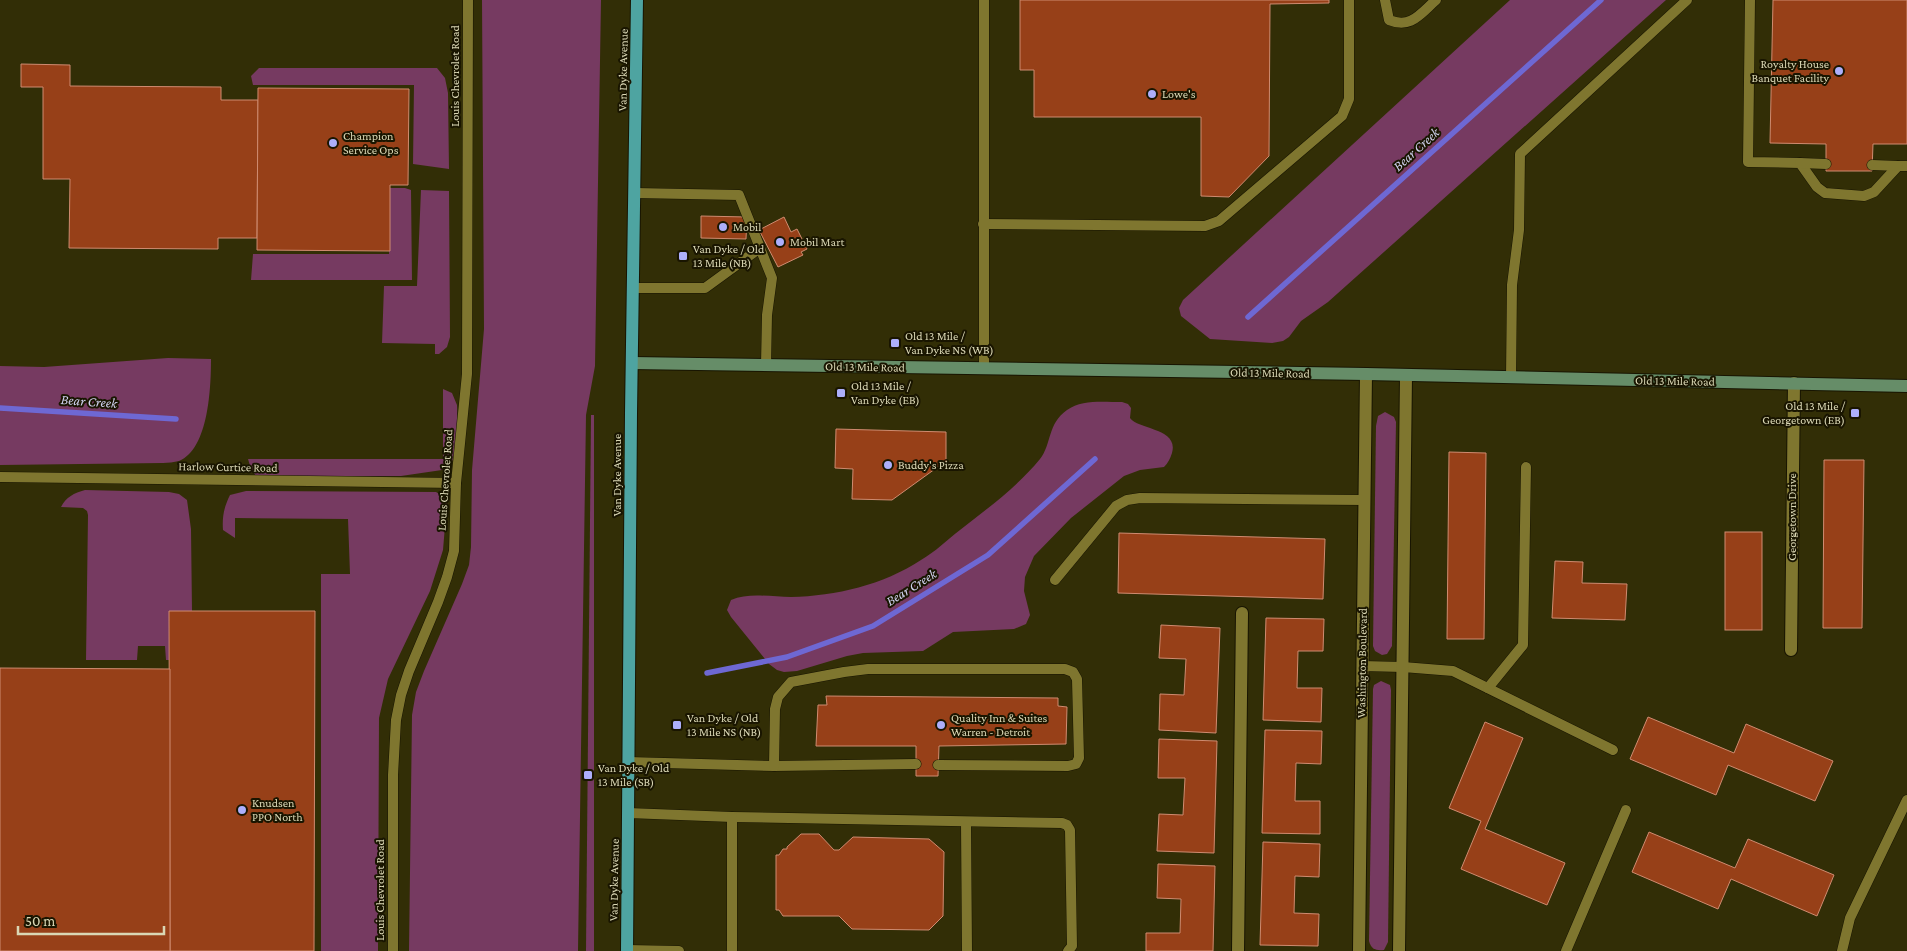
<svg xmlns="http://www.w3.org/2000/svg" width="1907" height="951" font-family="'Crimson Pro',serif">
  <style>
    .green { fill: #763a61 }
    .lines { fill: none; stroke-linecap: round; stroke-linejoin: round }
    .stream { stroke: #6e68d3; stroke-width: 5.5 }
    .building { fill: #974018; stroke: #cf8b70 }
    .lane-casing { stroke: #181502; stroke-width: 11 }
    .street-casing { stroke: #181502; stroke-width: 14 }
    .secondary-casing { stroke: #181502; stroke-width: 14 }
    .primary-casing { stroke: #181502; stroke-width: 14 }
    .lane { stroke: #7f762f; stroke-width: 10 }
    .street { stroke: #7f762f; stroke-width: 12 }
    .secondary { stroke: #668d68; stroke-width: 12 }
    .primary { stroke: #4ea4a1; stroke-width: 12 }
    .poi-dot { fill: #adaffb; stroke: #191500; stroke-width: 2 }
    .labels { text-anchor: middle; stroke-width: 4; stroke-linejoin: round; paint-order: stroke }
    .poi-label { font-size: 12px; fill: #dad7b4; stroke: #191500; text-anchor: start }
    .street-label { font-size: 12px; fill: #dad7b4; stroke: #191500 }
    .water-label { font-size: 14px; font-style: italic; fill: #d0d2ee; stroke: #191500 }
  </style>
  <rect width="100%" height="100%" fill="#322e06"/>
  <g class="green">
    <polygon points="482,0 601,0 595,366 586,415 578,951 409,951 412,715 416,692 424,671 462,584 469,565 471,547 472,470 484,329"/>
    <polygon points="1510,0 1666,0 1328,302 1301,321 1289,337 1283,341 1272,343 1210,339 1181,316 1179,308 1183,300"/>
    <polygon points="259,68 437,68 445,78 448,93 449,169 413,164 414,85 253,85 251,76"/>
    <polygon points="390,188 405,188 411,190 412,280 251,280 253,254 389,254"/>
    <polygon points="421,190 449,191 450,337 447,347 439,354 435,354 435,344 382,343 384,286 417,286"/>
    <path d="M168 358 211 359C211 386 209 449 179 461 174 462 168 463 163 463L0 465V366L44 367Z"/>
    <polygon points="443,389 452,393 457,405 458,438 456,453 452,461 442,470 401,476 264,477 256,476 251,469 248,459 443,459"/>
    <path d="M1122 402 1128 404 1131 408 1130 418C1139 430 1179 428 1172 453 1170 459 1168 463 1164 467L1140 470 1124 476 1071 518 1034 556 1025 577 1024 591 1030 615 1026 624 1014 629 953 632 923 651 863 653 847 656 797 671 784 672 777 670 769 664 731 617 727 610 731 600C749 592 771 597 791 597 836 596 883 585 921 560 935 552 947 540 960 530 988 508 1017 487 1040 459 1052 444 1047 424 1067 410 1082 399 1104 402 1122 402Z"/>
    <polygon points="1385,412 1394,417 1396,422 1392,646 1387,654 1382,655 1375,651 1373,646 1376,426 1378,416"/>
    <polygon points="591,415 594,415 594,951 586,951"/>
    <path d="M85 490 169 492 179 494 187 500 191 529 192 611H169V660H166L165 646H138L137 660H86L88 515 87 511 83 508 61 507C66 497 74 493 85 490Z"/>
    <path d="M246 491 436 492 441 495 447 502 443 550 430 591 388 679 379 718 378 951H321V574H350L348 519 235 518V538L223 530C222 517 224 507 230 495Z"/>
    <path d="M1381 681 1390 685 1391 690 1388 942 1384 950C1376 951 1371 949 1369 941L1373 689 1374 685Z"/>
  </g>
  <g class="lines">
    <g class="stream">
      <polyline points="1248,317 1601,0"/>
      <polyline points="0,408 176,419"/>
      <polyline points="707,673 787,657 873,626 988,555 1095,459"/>
    </g>
  </g>
  <g class="building">
    <polygon points="1020,0 1329,0 1329,3 1270,4 1269,156 1229,197 1201,196 1201,117 1034,117 1034,70 1020,70"/>
    <polygon points="1773,0 1907,0 1907,144 1873,144 1872,171 1826,171 1826,144 1770,143"/>
    <polygon points="21,64 70,65 70,86 221,87 221,100 258,100 257,238 218,238 218,249 69,248 70,179 43,179 43,87 21,87"/>
    <polygon points="258,88 409,89 408,185 390,185 390,251 257,250"/>
    <polygon points="701,216 747,217 746,239 701,238"/>
    <polygon points="784,217 791,232 797,229 807,249 801,252 803,255 778,267 759,230"/>
    <polygon points="836,429 946,432 946,461 892,500 852,499 853,469 835,468"/>
    <polygon points="1449,452 1486,453 1484,639 1447,639"/>
    <polygon points="1824,460 1864,460 1862,628 1823,628"/>
    <rect x="1725" y="532" width="37" height="98"/>
    <polygon points="1119,533 1325,539 1323,599 1118,593"/>
    <polygon points="1555,561 1583,562 1582,583 1627,584 1625,620 1552,618"/>
    <polygon points="169,611 315,611 314,951 170,951"/>
    <polygon points="1266,618 1324,619 1323,651 1298,651 1297,688 1322,688 1321,722 1263,720"/>
    <polygon points="1161,625 1220,628 1216,733 1159,730 1160,694 1184,695 1186,659 1159,658"/>
    <polygon points="0,668 170,669 170,951 0,951"/>
    <polygon points="826,696 1058,698 1058,706 1067,707 1066,744 939,746 938,776 916,776 916,746 816,746 818,705 827,705"/>
    <polygon points="1648,717 1734,753 1746,724 1833,761 1815,801 1728,765 1716,795 1630,759"/>
    <polygon points="1485,722 1523,738 1485,829 1565,863 1547,905 1461,869 1481,821 1449,808"/>
    <polygon points="1265,730 1322,731 1321,764 1296,763 1295,801 1320,801 1320,834 1262,833"/>
    <polygon points="1159,739 1217,741 1214,853 1157,851 1159,814 1183,815 1185,778 1158,778"/>
    <polygon points="1649,832 1735,868 1748,839 1834,875 1817,916 1731,879 1718,909 1632,872"/>
    <polygon points="801,834 819,834 834,850 839,850 853,837 929,839 944,852 943,916 929,930 852,929 839,916 783,916 779,910 776,910 776,855 779,855 783,849 787,849 787,847"/>
    <polygon points="1263,842 1320,844 1319,877 1295,876 1294,913 1319,914 1318,946 1260,945"/>
    <polygon points="1158,864 1215,866 1213,951 1146,951 1146,933 1180,933 1181,899 1157,898"/>
  </g>
  <g class="lines">
    <defs>
      <g id="lane">
        <path d="M1385 0 1389 20C1411 29 1420 14 1436 0"/>
        <polyline points="1750,0 1748,162 1800,163 1817,187 1825,193 1864,196 1874,192 1898,166 1907,166"/>
        <polyline points="1800,163 1826,164"/>
        <polyline points="1872,165 1898,166"/>
        <polyline points="635,193 739,195 772,278 767,315 766,365"/>
        <polyline points="983,224 1205,226 1219,221 1342,116 1349,99 1349,0"/>
        <polyline points="633,288 705,288 760,248"/>
        <polyline points="984,369 984,0"/>
        <polyline points="1511,378 1512,285 1519,230 1520,154 1687,0"/>
        <polyline points="0,477 456,483"/>
        <polyline points="1055,580 1116,506 1127,500 1140,498 1364,500"/>
        <polyline points="1362,666 1403,667 1453,671 1613,750"/>
        <polyline points="1488,688 1523,645 1526,467"/>
        <polyline points="628,762 774,766 916,764"/>
        <polyline points="774,766 775,709 778,697 791,682 844,672 868,669 1065,669 1073,672 1077,679 1079,758 1076,764 1068,766 938,765"/>
        <polyline points="628,813 732,817 1062,823 1067,825 1070,830 1072,946 1068,951"/>
        <polyline points="732,817 732,951"/>
        <polyline points="966,822 967,951"/>
        <polyline points="627,950 679,951"/>
        <polyline points="393,951 393,775 396,720 401,695 409,671 438,602 447,577 454,551 456,483 467,374 468,0"/>
        <polyline points="1566,951 1626,810"/>
        <polyline points="1842,951 1850,918 1907,800"/>
      </g>
      <g id="street">
        <polyline points="1791,650 1794,383"/>
        <polyline points="1238,951 1242,613"/>
        <polyline points="1359,951 1366,374"/>
        <polyline points="1399,951 1406,376"/>
      </g>
      <polyline id="secondary" points="632,363 1366,374 1907,386"/>
      <polyline id="primary" points="627,951 631,413 637,0"/>
    </defs>
    <use href="#lane" class="lane-casing"/>
    <use href="#street" class="street-casing"/>
    <use href="#secondary" class="secondary-casing"/>
    <use href="#primary" class="primary-casing"/>
    <use href="#lane" class="lane"/>
    <use href="#street" class="street"/>
    <use href="#secondary" class="secondary"/>
    <use href="#primary" class="primary"/>
  </g>
  <g class="poi-dot">
    <circle cx="1839" cy="71" r="5"/>
    <circle cx="1152" cy="94" r="5"/>
    <circle cx="333" cy="143" r="5"/>
    <circle cx="723" cy="227" r="5"/>
    <circle cx="780" cy="242" r="5"/>
    <rect x="678" y="251" width="10" height="10" rx="2.5"/>
    <rect x="890" y="338" width="10" height="10" rx="2.5"/>
    <rect x="836" y="388" width="10" height="10" rx="2.5"/>
    <rect x="1850" y="408" width="10" height="10" rx="2.5"/>
    <circle cx="888" cy="465" r="5"/>
    <rect x="672" y="720" width="10" height="10" rx="2.5"/>
    <circle cx="941" cy="725" r="5"/>
    <rect x="583" y="770" width="10" height="10" rx="2.5"/>
    <circle cx="242" cy="810" r="5"/>
  </g>
  <g class="labels">
    <g class="poi-label">
      <text x="1829" y="68" text-anchor="end">Royalty House<tspan x="1829" dy="14">Banquet Facility</tspan></text>
      <text x="1162" y="98">Lowe's</text>
      <text x="343" y="140">Champion<tspan x="343" dy="14">Service Ops</tspan></text>
      <text x="733" y="231">Mobil</text>
      <text x="790" y="246">Mobil Mart</text>
      <text x="693" y="253">Van Dyke / Old<tspan x="693" dy="14">13 Mile (NB)</tspan></text>
      <text x="905" y="340">Old 13 Mile /<tspan x="905" dy="14">Van Dyke NS (WB)</tspan></text>
      <text x="851" y="390">Old 13 Mile /<tspan x="851" dy="14">Van Dyke (EB)</tspan></text>
      <text x="1845" y="410" text-anchor="end">Old 13 Mile /<tspan x="1845" dy="14">Georgetown (EB)</tspan></text>
      <text x="898" y="469">Buddy's Pizza</text>
      <text x="687" y="722">Van Dyke / Old<tspan x="687" dy="14">13 Mile NS (NB)</tspan></text>
      <text x="951" y="722">Quality Inn &amp; Suites<tspan x="951" dy="14">Warren - Detroit</tspan></text>
      <text x="598" y="772">Van Dyke / Old<tspan x="598" dy="14">13 Mile (SB)</tspan></text>
      <text x="252" y="807">Knudsen<tspan x="252" dy="14">PPO North</tspan></text>
    </g>
    <g class="street-label">
      <text transform="translate(623 70) rotate(-89)" y="4">Van Dyke Avenue</text>
      <text transform="translate(455 76) rotate(-90)" y="4">Louis Chevrolet Road</text>
      <text transform="translate(865 367) rotate(1)" y="4">Old 13 Mile Road</text>
      <text transform="translate(1270 373) rotate(1)" y="4">Old 13 Mile Road</text>
      <text transform="translate(1675 381) rotate(1)" y="4">Old 13 Mile Road</text>
      <text transform="translate(228 467) rotate(1)" y="4">Harlow Curtice Road</text>
      <text transform="translate(617 475) rotate(-90)" y="4">Van Dyke Avenue</text>
      <text transform="translate(445 480) rotate(-86)" y="4">Louis Chevrolet Road</text>
      <text transform="translate(1792 517) rotate(-90)" y="4">Georgetown Drive</text>
      <text transform="translate(1362 663) rotate(-89)" y="4">Washington Boulevard</text>
      <text transform="translate(614 880) rotate(-89)" y="4">Van Dyke Avenue</text>
      <text transform="translate(380 890) rotate(-90)" y="4">Louis Chevrolet Road</text>
    </g>
    <g class="water-label">
      <text transform="translate(1416 149) rotate(-42)" y="5">Bear Creek</text>
      <text transform="translate(89 401) rotate(4)" y="5">Bear Creek</text>
      <text transform="translate(911 587) rotate(-32)" y="5">Bear Creek</text>
    </g>
  </g>
  <path d="M18 926v8h146v-8" fill="none" stroke="#dad7b4" stroke-width="2.5"/>
  <text x="25" y="926" font-size="15" fill="#dad7b4" stroke="#191500" stroke-width="4" paint-order="stroke">50 m</text>
</svg>
